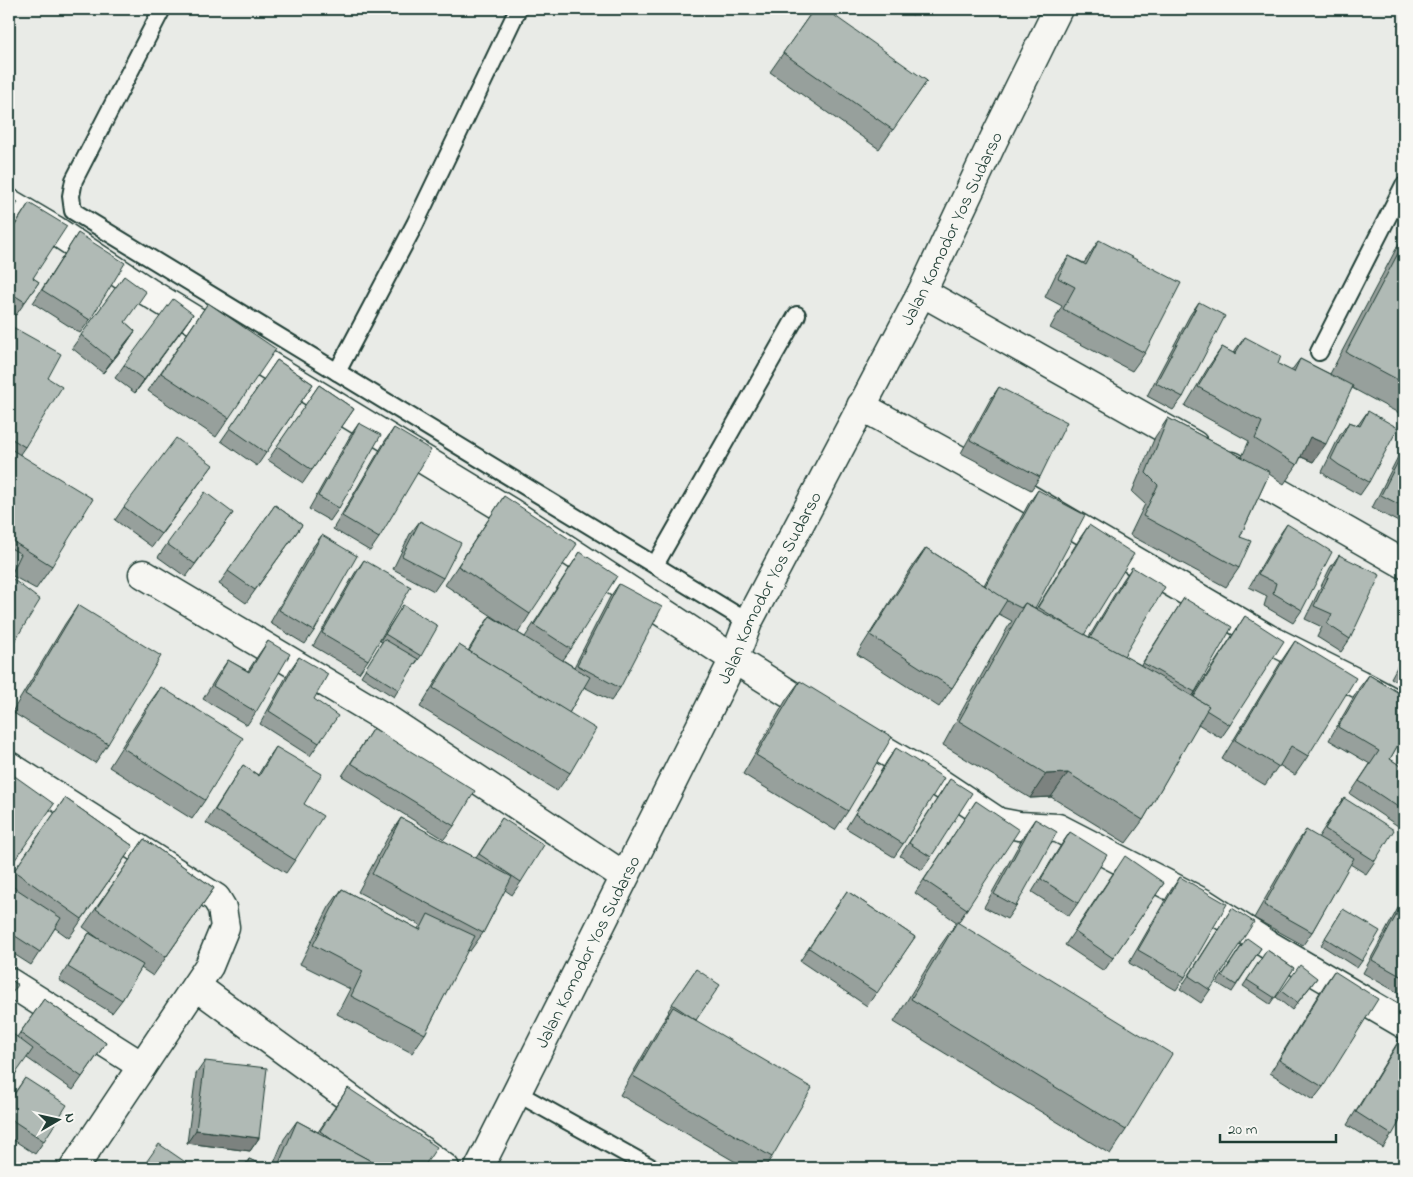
<svg xmlns="http://www.w3.org/2000/svg" width="1413" height="1177" font-family="'Indie Flower',sans-serif">
  <style>
    .lines { fill: none; stroke-linecap: round; stroke-linejoin: round }
    .service-casing { stroke: #1f3d34; stroke-width: 20 }
    .minor-casing { stroke: #1f3d34; stroke-width: 31 }
    .tertiary-casing { stroke: #1f3d34; stroke-width: 31 }
    .service { stroke: #f6f6f2; stroke-width: 16 }
    .minor { stroke: #f6f6f2; stroke-width: 28 }
    .tertiary { stroke: #f6f6f2; stroke-width: 28 }
    .wall { fill: #97a09c; stroke: #1f3d34 }
    .shaded-wall { fill: #7b827f; stroke: #1f3d34 }
    .building { fill: #b0bab5; stroke: #1f3d34 }
    .labels { text-anchor: middle; stroke-width: 4.5; stroke-linejoin: round; paint-order: stroke }
    .street-label { font-size: 18px; fill: #1f3d34; stroke: #f6f6f2 }
  </style>
  <rect width="100%" height="100%" fill="#e9ebe7"/>
  <filter id="ink" filterUnits="userSpaceOnUse"><feTurbulence type="fractalNoise" baseFrequency=".02" numOctaves="2"/><feDisplacementMap in="SourceGraphic" scale="10" xChannelSelector="R" yChannelSelector="G"/><feConvolveMatrix kernelMatrix="1 2 1 2 8 2 1 2 1" color-interpolation-filters="sRGB"/></filter>
  <g filter="url(#ink)">
    <g class="lines">
      <defs>
        <g id="service">
          <polyline points="162,9 74,180 71,196 73,211 748,622"/>
          <polyline points="1319,352 1404,185"/>
          <polyline points="337,372 415,224 518,9"/>
          <polyline points="655,565 797,315"/>
          <polyline points="517,1093 652,1168"/>
        </g>
        <g id="minor">
          <polyline points="9,203 53,229 148,292 510,512 734,659 799,700 935,780 998,822 1019,826 1058,828 1205,904 1267,944 1404,1024"/>
          <polyline points="922,292 1194,445"/>
          <polyline points="861,406 1017,492 1267,638 1359,684 1404,708"/>
          <polyline points="1232,466 1404,564"/>
          <polyline points="143,574 382,716 624,876"/>
          <polyline points="9,766 216,898 222,908 225,927 209,966 74,1168"/>
          <polyline points="9,982 142,1066"/>
          <polyline points="196,986 445,1168"/>
        </g>
        <g id="tertiary">
          <path id="s1" d="M479 1168 734 659 748 622 922 292 994 139 1058 9"/>
        </g>
      </defs>
      <use href="#service" class="service-casing"/>
      <use href="#minor" class="minor-casing"/>
      <use href="#tertiary" class="tertiary-casing"/>
      <use href="#service" class="service"/>
      <use href="#minor" class="minor"/>
      <use href="#tertiary" class="tertiary"/>
    </g>
    <g class="wall">
      <polygon points="814,9 927,81 879,149 770,72"/>
      <polygon points="900,9 918,9 913,15"/>
      <polygon points="29,203 33,278 39,282 16,315 9,311 9,234"/>
      <polygon points="78,233 90,320 80,333 33,303"/>
      <polygon points="1404,234 1404,416 1352,388 1313,462 1301,457 1297,465 1284,484 1269,474 1240,537 1239,568 1226,587 1130,535 1145,504 1132,492 1155,437 1168,418 1242,457 1249,441 1185,406 1209,366 1222,347 1233,353 1245,337 1278,364 1291,371 1300,359 1330,374"/>
      <polygon points="1099,240 1145,353 1132,371 1050,328 1062,306 1045,297 1056,274 1069,256 1084,263"/>
      <polygon points="124,276 125,322 135,331 126,344 103,373 72,348"/>
      <polygon points="1199,302 1183,397 1173,410 1147,396 1190,315"/>
      <polygon points="208,303 229,418 216,437 148,391"/>
      <polygon points="193,314 135,393 115,378 124,365"/>
      <polygon points="9,325 48,378 25,447 20,454 52,566 36,589 11,575 10,577 9,650"/>
      <polygon points="277,360 313,384 257,466 221,441"/>
      <polygon points="319,385 354,409 303,483 268,460"/>
      <polygon points="999,387 1040,477 1031,490 961,453 990,400"/>
      <polygon points="1368,411 1369,482 1360,495 1329,478 1322,472 1340,435 1349,422 1358,425"/>
      <polygon points="359,423 339,508 330,521 309,509 350,436"/>
      <polygon points="394,428 379,538 370,551 333,529 385,441"/>
      <polygon points="1404,445 1404,525 1372,508"/>
      <polygon points="213,465 152,547 115,520 124,507"/>
      <polygon points="1038,490 1035,608 1036,609 1080,538 1089,525 1084,634 1089,637 1123,580 1132,567 1124,656 1141,665 1184,598 1195,692 1193,696 1245,616 1230,725 1221,738 1198,724 1143,820 1126,843 1051,797 1030,798 943,745 1008,627 1012,621 999,614 952,688 939,707 857,654 912,567 926,548 984,585 1029,503"/>
      <polygon points="504,496 530,614 518,633 525,637 580,552 571,649 563,660 574,667 610,597 619,584 620,688 611,701 584,687 569,713 570,773 557,791 420,707 446,664 459,645 468,651 481,629 490,616 510,628 445,585"/>
      <polygon points="275,505 302,525 246,603 219,584"/>
      <polygon points="233,513 186,577 158,557 167,544"/>
      <polygon points="420,521 443,578 434,591 393,569 410,534"/>
      <polygon points="1287,524 1302,610 1293,623 1264,606 1267,596 1249,587 1278,537"/>
      <polygon points="322,535 314,631 305,644 270,623 312,548"/>
      <polygon points="1339,555 1350,639 1341,652 1317,637 1322,627 1305,619 1330,568"/>
      <polygon points="364,560 368,660 359,673 313,646 355,573"/>
      <polygon points="78,605 108,744 95,763 12,712 65,624"/>
      <polygon points="403,605 421,656 416,663 415,663 394,697 361,676 382,642 380,641"/>
      <polygon points="268,641 256,712 247,725 203,699 219,673 228,660 248,671 259,654"/>
      <polygon points="1295,641 1308,756 1295,775 1279,765 1265,785 1222,759 1282,660"/>
      <polygon points="1404,654 1404,685 1391,678"/>
      <polygon points="299,657 314,699 319,743 310,756 260,724 290,670"/>
      <polygon points="1369,675 1404,696 1404,744 1400,741 1390,759 1404,768 1404,817 1398,826 1350,794 1370,764 1329,740 1359,688"/>
      <polygon points="800,681 848,811 835,830 743,774 786,700"/>
      <polygon points="161,687 205,800 192,819 109,767 148,705"/>
      <polygon points="373,728 454,826 444,839 342,776"/>
      <polygon points="276,747 304,804 295,860 286,873 206,823 243,765 258,775 267,760"/>
      <polygon points="896,748 903,844 894,857 846,828 887,761"/>
      <polygon points="950,779 931,857 922,870 900,856"/>
      <polygon points="65,798 133,846 69,938 55,928 31,965 9,951 9,878"/>
      <polygon points="1344,798 1375,861 1366,874 1350,864 1312,932 1303,945 1254,918 1297,843 1306,830 1318,838 1335,811"/>
      <polygon points="976,801 967,909 958,923 915,893"/>
      <polygon points="401,818 476,858 502,818 521,882 512,895 505,890 483,933 470,951 467,950 425,1034 412,1053 337,1014 350,989 300,964 329,907 342,889 418,929 420,925 358,892 388,837"/>
      <polygon points="1035,819 1016,906 1007,919 984,907 1026,832"/>
      <polygon points="1070,832 1078,903 1069,916 1032,892 1061,845"/>
      <polygon points="144,839 214,888 153,976 141,968 122,1000 112,1013 59,980 80,946 89,933 102,941 83,927"/>
      <polygon points="1116,869 1164,883 1104,971 1065,945"/>
      <polygon points="1180,877 1185,977 1176,990 1129,963 1171,890"/>
      <polygon points="847,891 915,937 867,1006 800,961"/>
      <polygon points="1404,897 1404,996 1363,973"/>
      <polygon points="1232,908 1210,990 1201,1003 1180,989"/>
      <polygon points="1343,909 1362,961 1357,968 1321,945"/>
      <polygon points="957,922 1126,1130 1110,1154 894,1022 940,946"/>
      <polygon points="1242,945 1261,948 1232,992 1217,983"/>
      <polygon points="1267,950 1294,968 1270,1004 1243,986"/>
      <polygon points="696,969 696,1020 772,1157 764,1168 746,1168 620,1095 660,1026 669,1012 668,1011"/>
      <polygon points="1334,971 1323,1087 1313,1100 1270,1073 1325,984"/>
      <polygon points="1317,978 1292,1010 1276,997 1281,991"/>
      <polygon points="44,999 106,1043 73,1090 27,1058 17,1037"/>
      <polygon points="1404,1032 1404,1114 1383,1148 1347,1125"/>
      <polygon points="205,1061 259,1138 250,1151 187,1143 196,1074"/>
      <polygon points="25,1078 44,1141 35,1154 9,1137 9,1101"/>
      <polygon points="348,1088 423,1168 272,1168 284,1139 297,1121 318,1132"/>
      <polygon points="249,1159 269,1168 243,1168"/>
    </g>
    <g class="shaded-wall">
      <polygon points="193,314 184,327 135,393 144,380"/>
      <polygon points="135,331 126,344 103,373 112,360"/>
      <polygon points="1310,437 1326,444 1313,462 1297,455"/>
      <polygon points="1068,773 1051,797 1030,798 1046,774"/>
      <polygon points="196,1130 259,1138 250,1151 187,1143"/>
    </g>
    <g class="building">
      <polygon points="814,9 825,9 927,81 893,130 783,53"/>
      <polygon points="9,197 18,202 9,218"/>
      <polygon points="29,203 67,226 33,278 39,282 25,302 9,292 9,235"/>
      <polygon points="78,233 125,263 90,320 42,290"/>
      <polygon points="1099,240 1181,283 1145,353 1063,309 1075,287 1058,278 1069,256 1086,265"/>
      <polygon points="1404,242 1404,383 1346,352"/>
      <polygon points="124,276 146,292 125,322 135,331 112,360 81,335"/>
      <polygon points="173,299 193,314 144,380 124,365"/>
      <polygon points="1199,302 1225,316 1183,397 1156,383"/>
      <polygon points="208,303 276,349 229,418 161,373"/>
      <polygon points="9,325 61,354 48,378 62,387 25,447 9,437"/>
      <polygon points="1245,337 1281,356 1278,364 1294,372 1300,359 1353,386 1326,444 1310,437 1297,465 1255,439 1262,422 1198,387 1222,347 1235,354"/>
      <polygon points="277,360 313,384 266,453 230,428"/>
      <polygon points="319,385 354,409 312,470 277,446"/>
      <polygon points="999,387 1067,422 1040,477 970,440"/>
      <polygon points="1368,411 1398,428 1369,482 1339,465 1331,459 1349,422 1360,426"/>
      <polygon points="1168,418 1270,472 1240,537 1251,541 1239,568 1143,516 1158,485 1146,473"/>
      <polygon points="359,423 381,435 339,508 318,496"/>
      <polygon points="394,428 431,450 379,538 342,516"/>
      <polygon points="176,438 213,465 161,534 124,507"/>
      <polygon points="9,448 93,499 52,566 9,539"/>
      <polygon points="1404,450 1404,507 1381,495"/>
      <polygon points="1038,490 1085,515 1035,608 1025,603 1021,608 1007,601 985,586"/>
      <polygon points="205,492 233,513 195,564 167,544"/>
      <polygon points="504,496 577,544 530,614 458,566"/>
      <polygon points="275,505 302,525 255,590 228,571"/>
      <polygon points="420,521 461,543 443,578 402,556"/>
      <polygon points="1287,524 1332,552 1302,610 1273,593 1276,583 1258,574"/>
      <polygon points="1089,525 1134,554 1084,635 1072,628 1038,607"/>
      <polygon points="322,535 357,556 314,631 279,610"/>
      <polygon points="9,547 21,554 10,577 40,600 9,650"/>
      <polygon points="926,548 1007,600 952,688 870,635"/>
      <polygon points="580,552 617,576 571,649 534,625"/>
      <polygon points="1339,555 1380,575 1350,639 1327,624 1332,614 1314,606"/>
      <polygon points="364,560 411,587 368,660 322,633"/>
      <polygon points="1132,567 1165,587 1124,656 1090,638"/>
      <polygon points="619,584 662,607 620,688 577,665"/>
      <polygon points="1184,598 1232,627 1195,692 1143,663"/>
      <polygon points="1025,603 1130,659 1209,706 1143,820 1068,773 1046,774 959,721"/>
      <polygon points="78,605 161,656 108,744 25,694"/>
      <polygon points="403,605 438,626 421,656 385,634"/>
      <polygon points="490,616 590,677 569,713 469,651"/>
      <polygon points="1245,616 1284,641 1230,725 1206,710 1209,706 1194,697"/>
      <polygon points="384,639 418,659 399,690 365,669"/>
      <polygon points="268,641 290,654 256,712 213,686 228,660 249,672"/>
      <polygon points="1295,641 1356,678 1308,756 1291,746 1279,767 1235,740"/>
      <polygon points="459,645 596,729 570,773 433,688"/>
      <polygon points="299,657 328,674 314,699 338,716 319,743 269,711"/>
      <polygon points="1404,657 1404,667 1400,665"/>
      <polygon points="1369,675 1404,696 1404,734 1390,759 1404,768 1404,811 1359,781 1379,751 1338,727"/>
      <polygon points="800,681 892,737 848,811 756,755"/>
      <polygon points="161,687 243,738 205,800 123,748"/>
      <polygon points="373,728 475,791 454,826 351,763"/>
      <polygon points="276,747 322,774 304,804 323,816 295,860 215,810 243,765 259,776"/>
      <polygon points="896,748 944,778 903,844 855,814"/>
      <polygon points="9,772 54,804 12,864 9,862"/>
      <polygon points="950,779 972,793 931,857 909,843"/>
      <polygon points="65,798 133,846 82,919 14,871"/>
      <polygon points="1344,798 1394,830 1375,861 1325,829"/>
      <polygon points="976,801 1019,830 967,909 924,880"/>
      <polygon points="401,818 512,877 483,933 372,874"/>
      <polygon points="502,818 544,845 521,882 479,854"/>
      <polygon points="1035,819 1057,832 1016,906 994,894"/>
      <polygon points="1306,830 1354,858 1312,932 1264,905"/>
      <polygon points="1070,832 1107,855 1078,903 1041,879"/>
      <polygon points="144,839 214,888 166,957 96,909"/>
      <polygon points="1125,856 1164,883 1113,958 1075,932"/>
      <polygon points="1180,877 1227,904 1185,977 1138,950"/>
      <polygon points="9,884 61,918 40,952 9,932"/>
      <polygon points="342,889 420,930 428,914 475,936 425,1034 351,996 363,971 313,945"/>
      <polygon points="847,891 915,937 877,993 809,948"/>
      <polygon points="1404,901 1404,978 1372,960"/>
      <polygon points="1232,908 1254,922 1210,990 1189,976"/>
      <polygon points="1343,909 1380,931 1362,961 1325,938"/>
      <polygon points="957,922 1172,1054 1126,1130 911,999"/>
      <polygon points="89,933 143,965 122,1000 68,967"/>
      <polygon points="1247,938 1261,948 1236,985 1222,976"/>
      <polygon points="1267,950 1294,968 1275,998 1247,980"/>
      <polygon points="1300,965 1317,978 1297,1003 1281,991"/>
      <polygon points="696,969 720,985 696,1020 672,1004"/>
      <polygon points="1334,971 1378,999 1323,1087 1279,1060"/>
      <polygon points="9,978 18,985 9,997"/>
      <polygon points="44,999 106,1043 82,1077 20,1033"/>
      <polygon points="673,1007 812,1088 772,1157 633,1076"/>
      <polygon points="9,1031 33,1049 9,1083"/>
      <polygon points="1404,1033 1404,1114 1392,1135 1356,1112"/>
      <polygon points="205,1061 267,1068 259,1138 196,1130"/>
      <polygon points="25,1078 67,1105 44,1141 9,1118 9,1102"/>
      <polygon points="348,1088 437,1147 423,1168 375,1168 370,1164 371,1161 334,1141 320,1131"/>
      <polygon points="297,1121 371,1161 368,1168 277,1168"/>
      <polygon points="159,1144 194,1168 142,1168"/>
      <polygon points="249,1159 269,1168 246,1168"/>
    </g>
  </g>
  <g class="labels">
    <g class="street-label">
      <text dy="6" stroke="none"><textPath href="#s1" startOffset="1052">Jalan Komodor Yos Sudarso</textPath></text>
      <text dy="6" stroke="none"><textPath href="#s1" startOffset="649">Jalan Komodor Yos Sudarso</textPath></text>
      <text dy="6" stroke="none"><textPath href="#s1" startOffset="242">Jalan Komodor Yos Sudarso</textPath></text>
    </g>
  </g>
  <rect width="1413" height="1177" fill="none" stroke="#f6f6f2" stroke-width="30"/>
  <rect x="15" y="15" width="1383" height="1147" fill="none" stroke="#1f3d34" stroke-width="2" filter="url(#ink)"/>
  <g transform="translate(58 1120) rotate(81)" stroke="#f6f6f2" stroke-width="4" paint-order="stroke">
  <path d="M0-4L9 19L0 12L-9 19Z" fill="#1f3d34"/>
  <text y="-8" font-size="14" font-weight="bold" text-anchor="middle" fill="#1f3d34">N</text>
  </g>
  <path d="M1220 1134v8h116v-8" fill="none" stroke="#1f3d34" stroke-width="2.5"/>
  <text x="1228" y="1134" font-size="15" fill="#1f3d34" stroke="#f6f6f2" stroke-width="4" paint-order="stroke">20 m</text>
</svg>
